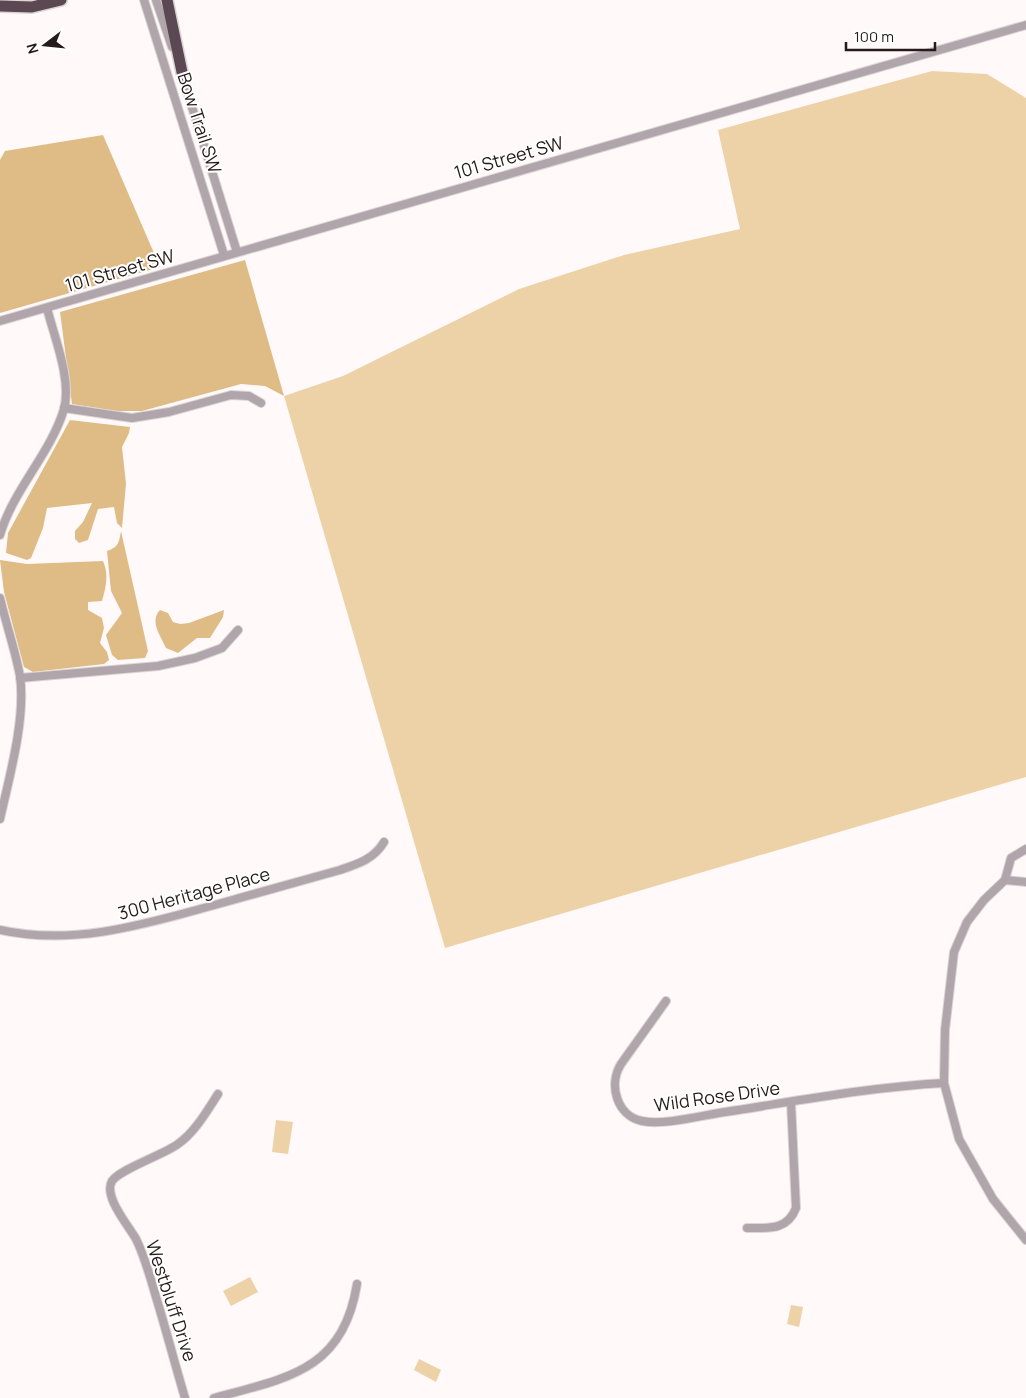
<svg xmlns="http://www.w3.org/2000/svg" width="1026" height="1398" font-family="Manrope,sans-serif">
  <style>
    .green { fill: #eed2a7 }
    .forest { fill: #dfbc85 }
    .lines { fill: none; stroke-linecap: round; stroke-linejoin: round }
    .minor-casing { stroke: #dcd5d5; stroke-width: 10 }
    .highway-casing { stroke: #dcd5d5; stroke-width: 14 }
    .minor { stroke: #b0a5ab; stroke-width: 8 }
    .highway { stroke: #5c4852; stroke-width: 11 }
    .labels { text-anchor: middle; stroke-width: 4; stroke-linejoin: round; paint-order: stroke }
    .street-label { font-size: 18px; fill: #251b1b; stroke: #fff }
  </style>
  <rect width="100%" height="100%" fill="#fff9f9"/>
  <g class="green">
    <polygon points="932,71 987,74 1026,98 1026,777 445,948 284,396 343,376 519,289 624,255 740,229 718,130"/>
    <polygon points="276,1120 293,1122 288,1154 272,1152"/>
    <polygon points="250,1277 258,1292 231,1306 223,1291"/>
    <polygon points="791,1305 803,1307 799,1327 787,1324"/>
    <polygon points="419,1359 441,1370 436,1382 414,1370"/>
  </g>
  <g class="forest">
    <polygon points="103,135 160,267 0,313 0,160 5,151"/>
    <polygon points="245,260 284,396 265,386 241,384 142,411 116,411 72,404 60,312"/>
    <polygon points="70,420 130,427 129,433 122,447 126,484 122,528 117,523 114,507 98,509 88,540 79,543 75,539 75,531 83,522 92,503 47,508 43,528 31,558 27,560 6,553 8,533"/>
    <path d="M121 531 148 651 145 658 118 660 112 655 106 635 122 613 111 591 107 551C119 547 119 542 121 531Z"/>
    <path d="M0 560 27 564 103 561C109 574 106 587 102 601L88 602V610L102 618 104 628 100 643 107 652 109 660 104 664 33 672 24 667 4 592Z"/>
    <path d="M160 610 168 613 173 622 180 624 189 623 224 610 223 617 210 638H197L178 653 166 648C161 636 149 622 160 610Z"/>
  </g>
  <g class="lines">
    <defs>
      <g id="minor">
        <polyline points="144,0 224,255"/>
        <polyline points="156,0 172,47"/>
        <polyline points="182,75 237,252"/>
        <polyline points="0,321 1026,25"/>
        <polyline points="64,408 132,418 169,412 231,395 249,396 261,403"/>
        <path d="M0 535C13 490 51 453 64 409 72 379 54 337 47 308"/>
        <path d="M0 598C6 624 15 649 20 676 26 719 9 778 0 819"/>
        <polyline points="20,678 158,666 195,658 222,648 238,630"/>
        <polyline points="1026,849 1011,858 1005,880 984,900 967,922 954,952 945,1030 944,1083 959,1139 993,1199 1026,1240"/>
        <polyline points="1005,880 1026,882"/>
        <path d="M0 930C72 946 142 925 211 906 254 894 297 882 340 870 358 864 374 859 384 842"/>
        <path d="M666 1001 621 1064C608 1085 617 1116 642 1121 662 1126 704 1115 725 1112 797 1101 871 1087 944 1083"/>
        <path d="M747 1228C768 1228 787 1231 796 1208L791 1102"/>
        <path d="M185 1398C176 1368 168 1337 159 1307 152 1284 146 1259 136 1239 128 1225 103 1196 112 1181 120 1169 163 1155 178 1144 195 1132 207 1111 218 1094"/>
        <path d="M214 1398C287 1378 343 1371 357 1284"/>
      </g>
      <g id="highway">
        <polyline points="167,0 183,77"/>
        <polyline points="0,6 32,7 61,0"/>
      </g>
    </defs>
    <use href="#minor" class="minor-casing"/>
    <use href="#highway" class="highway-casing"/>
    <use href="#minor" class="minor"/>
    <use href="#highway" class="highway"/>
  </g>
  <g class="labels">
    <g class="street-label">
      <text transform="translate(199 123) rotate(72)" y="6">Bow Trail SW</text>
      <text transform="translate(509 158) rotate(-16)" y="6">101 Street SW</text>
      <text transform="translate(120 271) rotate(-16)" y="6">101 Street SW</text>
      <text transform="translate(194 894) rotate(-15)" y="6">300 Heritage Place</text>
      <text transform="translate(717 1097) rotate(-8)" y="6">Wild Rose Drive</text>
      <text transform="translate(171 1301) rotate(72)" y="6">Westbluff Drive</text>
    </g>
  </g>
  <g transform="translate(45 45) rotate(254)" stroke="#ffffff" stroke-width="4" paint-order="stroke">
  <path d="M0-4L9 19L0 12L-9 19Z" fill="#251b1b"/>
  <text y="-8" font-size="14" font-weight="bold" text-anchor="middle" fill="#251b1b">N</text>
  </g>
  <path d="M846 42v8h89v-8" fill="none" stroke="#251b1b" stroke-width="2.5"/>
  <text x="854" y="42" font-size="15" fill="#251b1b" stroke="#ffffff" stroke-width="4" paint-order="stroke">100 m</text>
</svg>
